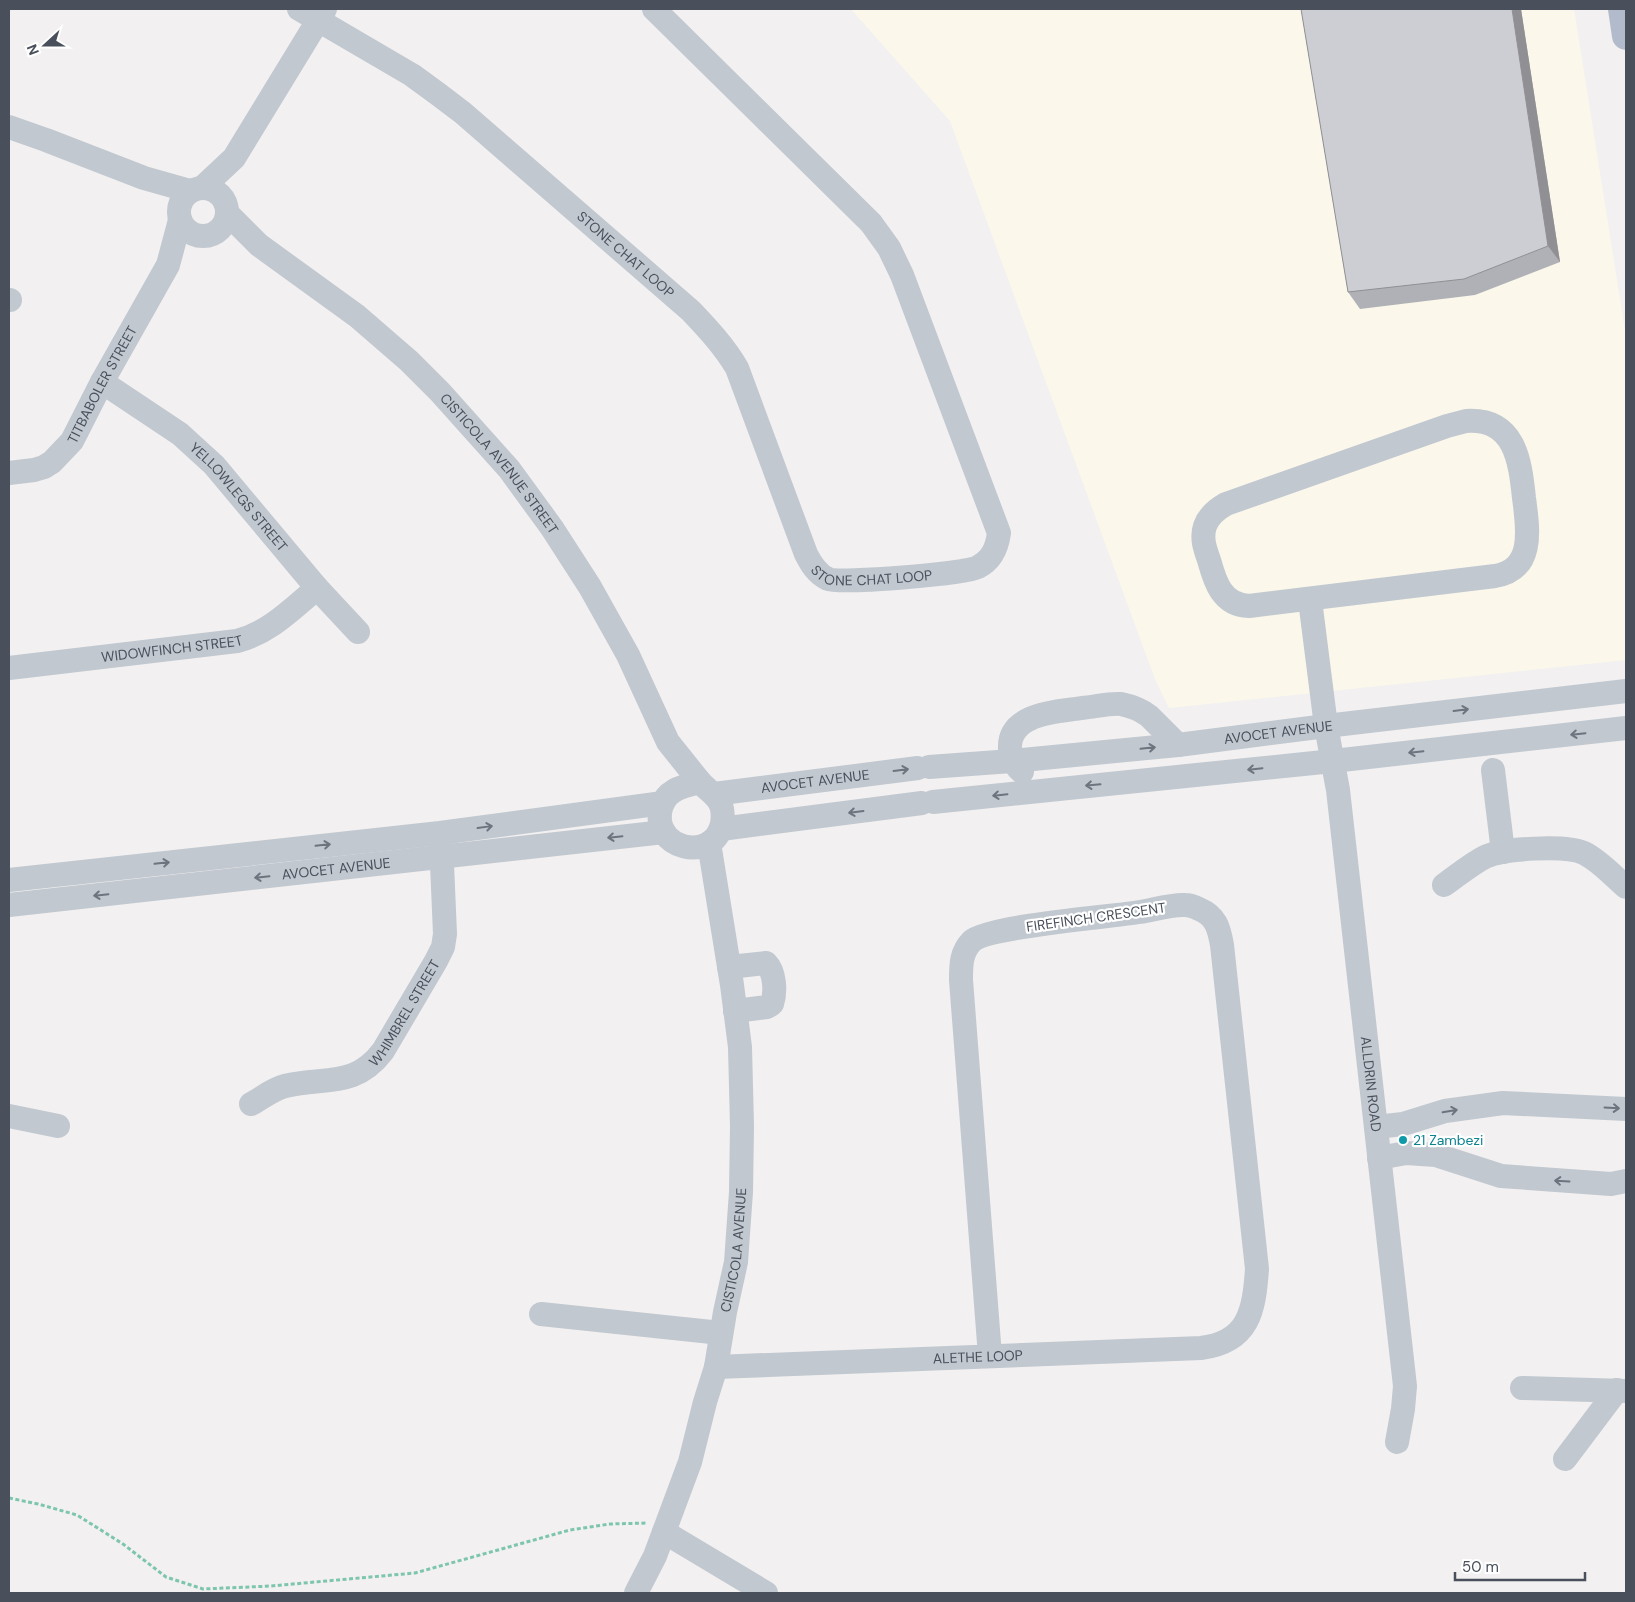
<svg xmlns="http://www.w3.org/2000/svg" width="1635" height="1602" font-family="'DM Sans',sans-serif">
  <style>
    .commercial { fill: #fbf8eb }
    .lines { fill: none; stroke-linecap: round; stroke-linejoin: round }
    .path { stroke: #7dc6ad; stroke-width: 3; stroke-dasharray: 4 2.5; stroke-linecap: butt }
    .minor { stroke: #c1c8d0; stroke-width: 24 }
    .major { stroke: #b2bbcc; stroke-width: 28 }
    .wall { fill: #b0b1b6 }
    .shaded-wall { fill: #909094 }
    .building { fill: #cdced4; stroke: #909094 }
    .oneway { stroke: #6d747e }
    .culture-dot { fill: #0f9aa8; stroke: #fff; stroke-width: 2 }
    .labels { text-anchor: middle; stroke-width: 4.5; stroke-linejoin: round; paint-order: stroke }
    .street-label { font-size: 14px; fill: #49505b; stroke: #fff }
    .culture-label { font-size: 14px; fill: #0d838f; stroke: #fff; text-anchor: start }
  </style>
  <rect width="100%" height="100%" fill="#f2f0f0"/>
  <polygon class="commercial" points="851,9 1574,9 1626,337 1626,660 1169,708 1155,679 950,121"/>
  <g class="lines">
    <polyline class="path" points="9,1498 38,1504 77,1515 123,1544 166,1577 203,1589 271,1586 415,1573 570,1530 610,1524 647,1523"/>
    <g class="minor">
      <path id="s1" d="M299 9 412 75 438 94 463 113 691 311C708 329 724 346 737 368L806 554C811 564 817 574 828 579 840 584 965 574 978 567 992 560 997 548 999 533L902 275 889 248 871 223 654 9"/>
      <polyline points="9,127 46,140 144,178 190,191"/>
      <polyline points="203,187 234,158 325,9"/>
      <circle cx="203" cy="212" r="24"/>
      <path id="s2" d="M227 213 259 245 357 316 409 361 440 392 509 469 552 528 590 587 628 655 668 742 700 782"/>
      <polyline points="9,300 10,300"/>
      <path id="s3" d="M102 382 180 434 214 465 317 588 358 632"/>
      <path d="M1466 421C1515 418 1520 460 1524 498 1528 529 1535 569 1495 576L1249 606C1222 605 1215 582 1209 560 1205 549 1201 538 1205 526 1209 515 1217 509 1226 504L1447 426Z"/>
      <path id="s4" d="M9 473 34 470 44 467 52 462 72 441 102 382 168 265 180 220"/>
      <path id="s5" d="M1310 600 1326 726 1338 790 1405 1386 1403 1409 1397 1442"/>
      <path id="s6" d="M9 668 237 641C269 633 292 609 317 588"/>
      <path id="s7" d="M929 767 1012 761 1178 745 1326 726 1626 691"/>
      <polyline points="1493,770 1503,852"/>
      <path d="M1022 772C1015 766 1011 759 1010 749 1008 713 1057 712 1082 708 1095 707 1108 703 1121 704 1131 706 1141 710 1149 716L1178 745"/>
      <path d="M700 782C707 790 717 795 721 805 723 811 723 818 722 824 713 864 650 849 661 808 666 789 684 786 700 782Z"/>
      <path id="s8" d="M714 794 918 768"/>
      <polyline points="933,802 1333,761 1626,728"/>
      <polyline points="721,829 922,803"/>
      <polyline points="9,880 440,833 663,803"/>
      <path d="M1444 885C1457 876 1471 864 1485 857 1504 848 1566 845 1584 853 1600 861 1613 876 1626 887"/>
      <path id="s9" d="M9 905 664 832"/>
      <path d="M729 967 766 963C775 972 776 992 772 1004L767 1007 735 1011"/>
      <path id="s10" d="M251 1104C262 1098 273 1089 285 1086 325 1076 354 1089 383 1051L436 961 443 947 445 934 441 841"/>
      <polyline points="9,1116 58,1126"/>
      <polyline points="1376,1127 1403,1124 1445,1111 1503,1103 1626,1109"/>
      <polyline points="1379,1158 1406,1153 1436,1155 1501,1176 1611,1184 1626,1181"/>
      <polyline points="541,1314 721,1333"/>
      <path id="s11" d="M716 1367 1201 1348C1249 1342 1254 1311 1257 1269L1222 945C1219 928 1216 916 1199 909 1195 907 1189 905 1185 905 1172 904 1153 910 1140 912 1110 917 989 926 972 941 961 952 961 965 961 980L990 1356"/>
      <polyline points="1522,1388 1626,1391"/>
      <polyline points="1565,1459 1617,1390"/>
      <polyline points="664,1532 766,1593"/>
      <path id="s12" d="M636 1593 655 1556 690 1462 705 1402 716 1367 725 1312 736 1262 741 1192 742 1126 740 1047 732 985 709 843"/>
    </g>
    <polyline class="major" points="1622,9 1626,36"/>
  </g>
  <polygon class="wall" points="1301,9 1521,9 1560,262 1475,295 1360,309 1348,292"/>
  <polygon class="shaded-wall" points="1512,9 1521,9 1560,262 1548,246"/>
  <polygon class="building" points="1301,9 1512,9 1548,246 1464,279 1348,292"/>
  <defs><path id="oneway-shaft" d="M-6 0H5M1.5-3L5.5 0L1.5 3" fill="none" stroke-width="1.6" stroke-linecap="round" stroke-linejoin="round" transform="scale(1.25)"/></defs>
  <g class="oneway">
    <use href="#oneway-shaft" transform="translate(1461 710) rotate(-7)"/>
    <use href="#oneway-shaft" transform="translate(1578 734) rotate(174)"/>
    <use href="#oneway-shaft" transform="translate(1148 748) rotate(-6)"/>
    <use href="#oneway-shaft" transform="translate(1416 752) rotate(174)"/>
    <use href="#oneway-shaft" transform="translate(1255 769) rotate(174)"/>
    <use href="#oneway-shaft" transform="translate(901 770) rotate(-7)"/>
    <use href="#oneway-shaft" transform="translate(1093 785) rotate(175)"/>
    <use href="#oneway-shaft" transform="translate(1000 795) rotate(174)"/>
    <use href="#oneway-shaft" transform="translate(856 812) rotate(173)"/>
    <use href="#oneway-shaft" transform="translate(485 827) rotate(-8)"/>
    <use href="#oneway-shaft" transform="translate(615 837) rotate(174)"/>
    <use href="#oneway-shaft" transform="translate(323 845) rotate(-6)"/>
    <use href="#oneway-shaft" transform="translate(162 863) rotate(-6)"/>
    <use href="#oneway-shaft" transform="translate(262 877) rotate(174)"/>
    <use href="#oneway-shaft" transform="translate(101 895) rotate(174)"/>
    <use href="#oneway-shaft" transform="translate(1612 1108) rotate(3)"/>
    <use href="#oneway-shaft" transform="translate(1450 1111) rotate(-10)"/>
    <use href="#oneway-shaft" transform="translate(1562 1181) rotate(-177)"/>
  </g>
  <circle class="culture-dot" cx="1403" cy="1140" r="5"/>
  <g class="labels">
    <g class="street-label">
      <text dy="5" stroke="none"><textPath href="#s1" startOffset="410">STONE CHAT LOOP</textPath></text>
      <text dy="5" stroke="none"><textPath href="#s4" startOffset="138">TITBABOLER STREET</textPath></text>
      <text dy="5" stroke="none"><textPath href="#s2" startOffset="372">CISTICOLA AVENUE STREET</textPath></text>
      <text dy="5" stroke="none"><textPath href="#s3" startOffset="180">YELLOWLEGS STREET</textPath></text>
      <text dy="5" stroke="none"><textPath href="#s1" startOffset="845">STONE CHAT LOOP</textPath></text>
      <text dy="5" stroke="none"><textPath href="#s6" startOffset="164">WIDOWFINCH STREET</textPath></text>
      <text dy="5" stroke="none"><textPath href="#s7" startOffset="351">AVOCET AVENUE</textPath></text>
      <text dy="5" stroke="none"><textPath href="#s8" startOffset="102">AVOCET AVENUE</textPath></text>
      <text dy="5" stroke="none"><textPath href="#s9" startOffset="329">AVOCET AVENUE</textPath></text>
      <text transform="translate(1096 917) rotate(-8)" y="5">FIREFINCH CRESCENT</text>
      <text dy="5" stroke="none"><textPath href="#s10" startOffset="190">WHIMBREL STREET</textPath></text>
      <text dy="5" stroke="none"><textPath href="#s5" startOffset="488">ALLDRIN ROAD</textPath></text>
      <text dy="5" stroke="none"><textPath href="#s12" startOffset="359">CISTICOLA AVENUE</textPath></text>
      <text dy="5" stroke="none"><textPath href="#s11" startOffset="262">ALETHE LOOP</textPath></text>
    </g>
    <g class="culture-label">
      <text x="1413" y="1145">21 Zambezi</text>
    </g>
  </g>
  <rect width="1635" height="1602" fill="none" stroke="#49505b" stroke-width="20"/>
  <g transform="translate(45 45) rotate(249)" stroke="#ffffff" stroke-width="4" paint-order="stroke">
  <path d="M0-4L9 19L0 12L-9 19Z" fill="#49505b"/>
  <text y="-8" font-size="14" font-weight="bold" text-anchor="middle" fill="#49505b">N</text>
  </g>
  <path d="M1455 1572v8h130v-8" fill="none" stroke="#49505b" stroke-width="2.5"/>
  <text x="1462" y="1572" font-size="15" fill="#49505b" stroke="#ffffff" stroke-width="4" paint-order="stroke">50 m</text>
</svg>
